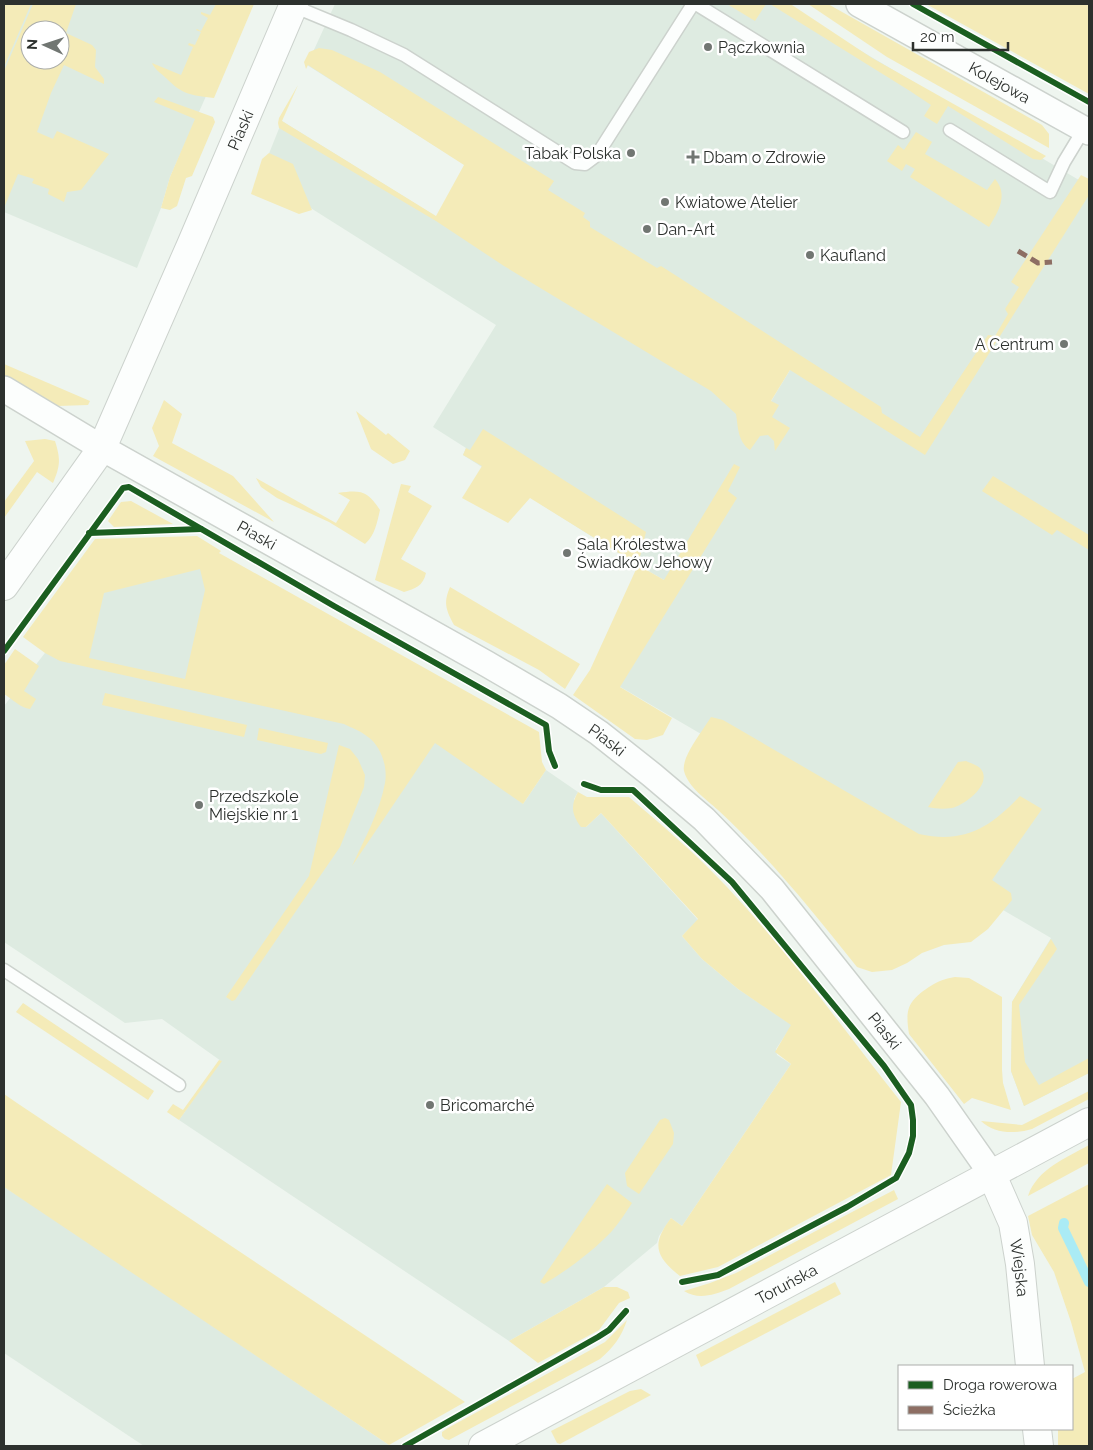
<svg xmlns="http://www.w3.org/2000/svg" width="1093" height="1450" font-family="Raleway,sans-serif">
  <style>
    .built { fill: #deebe1; fill-rule: evenodd }
    .green { fill: #f4ebb8; fill-rule: evenodd }
    .lines { fill: none; stroke-linecap: round; stroke-linejoin: round }
    .stream { stroke: #aaebf5; stroke-width: 10 }
    .lane-casing { stroke: #ccd2cd; stroke-width: 15 }
    .street-casing { stroke: #ccd2cd; stroke-width: 28 }
    .secondary-casing { stroke: #ccd2cd; stroke-width: 30 }
    .lane { stroke: #fcfefd; stroke-width: 12 }
    .street { stroke: #fcfefd; stroke-width: 25 }
    .secondary { stroke: #fcfefd; stroke-width: 28 }
    .quiet { stroke: #8d6e63; stroke-width: 5; stroke-dasharray: 10 5; stroke-linecap: butt }
    .cycleway-casing { stroke: #fff; stroke-width: 9 }
    .cycleway { stroke: #1b5e20; stroke-width: 6 }
    .poi-dot { fill: #717672; stroke: #fff; stroke-width: 2 }
    .labels { text-anchor: middle; stroke-width: 5; stroke-linejoin: round; paint-order: stroke }
    .poi-label { font-size: 16px; fill: #2d312e; stroke: #fff; text-anchor: start }
    .street-label { font-size: 16px; fill: #2d312e; stroke: #fff }
  </style>
  <rect width="100%" height="100%" fill="#eef5ef"/>
  <g class="built">
    <path d="M4 4H247L170 177 161 208 137 268 4 212ZM30 30H60V60H30Z"/>
    <polygon points="335,4 782,4 1089,186 1089,1073 1024,1106 1011,1071 1012,1002 1051,938 605,678 664,580 626,558 463,455 466,448 433,427 496,325 260,176 282,121 761,418 790,370 307,65"/>
    <polygon points="218,553 523,804 546,770 578,792 574,799 586,827 601,813 698,920 682,936 702,959 738,989 792,1025 776,1049 777,1055 791,1064 682,1226 671,1218 659,1236 657,1243 604,1287 509,1341 179,1120 221,1061 162,1019 125,1023 4,942 4,706 102,579"/>
    <polygon points="4,1187 45,1213 389,1445 144,1446 4,1353"/>
  </g>
  <g class="green">
    <polygon points="4,4 31,4 4,67"/>
    <path d="M33 4H76L66 33 92 45 96 50 95 67 104 79V84L64 65 51 93 37 132 53 139 57 131 109 154 81 190 67 192 64 202 48 194 49 189 32 183 34 179 18 174 4 208V71ZM30 30H60V60H30Z"/>
    <path d="M216 4H254L214 98C190 95 183 95 166 78 161 73 155 70 152 63L181 75 193 47 188 45 189 43 195 45 201 32 196 30 197 29 201 31 208 18 201 14V12L210 15Z"/>
    <polygon points="727,4 766,4 755,21"/>
    <polygon points="770,4 792,5 872,58 1046,156 1041,160 1033,159 948,106 937,124 924,116 931,105 910,91"/>
    <polygon points="808,4 828,4 1042,125 1049,134 1049,148 887,57"/>
    <polygon points="926,4 1089,4 1089,94"/>
    <path d="M319 48 332 50 380 72 554 181 548 190 585 213 583 217 590 222V227L657 268 661 266 881 407 882 413 920 437 988 335 995 336 1008 314 1005 309 1019 287 1011 282 1081 175 1089 179V195L925 455 790 370 771 401 779 405 772 417 790 428 775 451 774 441 768 435 760 436 750 450C738 442 738 427 736 414L711 391 504 266 436 221 279 128 278 123 279 118 298 85 282 121 436 216 464 165 308 65 306 69 304 62 309 52Z"/>
    <polygon points="158,97 213,117 215,122 192,176 186,178 177,206 170,210 161,208 170,177 195,119 154,102"/>
    <path d="M916 132 932 142 925 154 987 190 995 179C1009 195 998 212 989 227L910 177 915 169 906 164 902 171 887 161 898 145 904 150Z"/>
    <polygon points="269,153 293,164 312,210 299,214 251,194 262,159"/>
    <polygon points="4,364 90,401 88,405 58,406 4,376"/>
    <polygon points="164,400 182,414 172,443 233,476 274,522 153,456 159,446 152,428"/>
    <polygon points="356,411 386,435 388,433 410,451 405,460 393,464 371,449"/>
    <polygon points="483,429 646,532 638,565 664,580 734,464 740,467 728,491 737,498 620,687 672,718 663,735 647,740 635,739 573,695 590,670 638,565 530,498 508,523 462,498 482,466 463,455 466,448 470,450"/>
    <path d="M45 439 55 441C61 460 60 466 53 483L37 472 4 518V502L34 461 25 441Z"/>
    <polygon points="993,476 1089,535 1089,550 1057,530 1052,535 982,491"/>
    <path d="M256 478 336 523 350 500 338 493C360 490 367 490 380 510 377 523 375 535 365 544L329 522 277 498 261 487Z"/>
    <path d="M401 484 411 486 408 492 432 506 401 559 426 573C423 586 415 589 404 592L375 580Z"/>
    <polygon points="131,501 173,524 114,527 108,521 121,502"/>
    <path d="M197 536 221 551 219 553 539 732 542 762 546 770 523 804 435 743 352 866C364 840 380 811 385 783 388 767 381 746 368 737 361 731 352 728 344 724L60 661 45 653 23 637 95 539ZM200 569 205 590 185 679 89 658 104 593Z"/>
    <path d="M450 587 580 664 565 689 539 670 454 625C446 610 443 603 450 587Z"/>
    <path d="M15 649 39 666 24 691 36 699 30 709C21 708 12 699 4 694V665Z"/>
    <polygon points="105,693 247,725 244,737 102,705"/>
    <path d="M711 717 723 720 919 834C964 844 990 828 1020 796L1042 809 992 880 1011 893 1012 900 988 929 971 942 944 945 922 953 907 963 892 970 872 972 857 967C813 912 770 858 718 810 706 799 688 787 684 771 681 757 704 729 711 717Z"/>
    <polygon points="259,728 328,743 326,752 321,754 257,740"/>
    <polygon points="339,745 350,749 358,759 365,775 364,787 340,847 235,1000 232,1001 226,997 309,876"/>
    <path d="M966 761C970 763 977 765 980 768 994 783 965 805 952 808 944 809 936 809 928 807L958 762Z"/>
    <path d="M578 792 587 797H629C663 826 697 855 727 887 790 954 844 1030 901 1102L891 1175 718 1267 680 1276C654 1256 652 1243 671 1218L682 1226 791 1064 775 1052 791 1025 738 989 702 959 682 936 698 919 601 813 586 827H581C572 815 570 806 578 792Z"/>
    <polygon points="1051,939 1057,949 1019,1005 1025,1062 1039,1085 1089,1058 1089,1073 1024,1106 1011,1071 1012,1002"/>
    <path d="M955 977 969 978 1002 997V1070L1003 1083 1011 1110 972 1098 964 1104 909 1034C905 1009 908 1001 929 987 938 981 944 979 955 977Z"/>
    <polygon points="23,1003 154,1091 148,1100 16,1012"/>
    <polygon points="219,1060 222,1061 179,1120 167,1112 173,1104 183,1110"/>
    <path d="M1089 1091V1099L1032 1129C1015 1134 994 1134 981 1121L1022 1125Z"/>
    <polygon points="4,1094 17,1103 465,1402 389,1445 4,1187"/>
    <polygon points="665,1118 669,1120 674,1133 673,1144 639,1194 627,1186 625,1173 660,1120"/>
    <path d="M1089 1145V1163L1028 1196C1037 1169 1066 1158 1089 1145Z"/>
    <path d="M607 1184 632 1203C626 1212 619 1223 612 1231 592 1252 569 1269 544 1284L540 1282Z"/>
    <polygon points="1089,1184 1089,1446 1058,1446 1058,1429 1072,1429 1072,1379 1085,1372 1071,1322 1054,1272 1032,1235 1028,1216"/>
    <path d="M894 1190 898 1199 729 1289C714 1295 698 1300 684 1291L710 1283 736 1273Z"/>
    <polygon points="835,1282 841,1294 701,1367 696,1355"/>
    <polygon points="604,1287 617,1287 628,1292 630,1298 619,1303 599,1330 538,1363 509,1341"/>
    <path d="M627 1320C622 1336 613 1348 600 1359L449 1440 445 1439 442 1436V1432L448 1428 605 1342Z"/>
    <polygon points="641,1389 651,1395 560,1444 557,1443 551,1431 630,1391"/>
  </g>
  <g class="lines">
    <polyline class="stream" points="1064,1223 1063,1228 1089,1282"/>
    <defs>
      <g id="lane">
        <polyline points="696,4 903,132"/>
        <polyline points="293,6 351,30 404,55 575,163 585,164 597,155 693,4"/>
        <polyline points="950,130 1050,192 1064,162 1084,129"/>
        <polyline points="4,970 179,1085"/>
      </g>
      <g id="street">
        <path id="s1" d="M859 4 1089 132"/>
        <path id="s2" d="M4 389 102 448 487 664 559 706 599 733 652 775 704 819 772 889 937 1096 991 1173"/>
      </g>
      <g id="secondary">
        <path id="s3" d="M4 586 102 448 191 245 294 4"/>
        <path id="s4" d="M991 1173 1013 1223 1020 1264 1030 1366"/>
        <polyline points="1037,1429 1039,1446"/>
        <path id="s5" d="M483 1446 1089 1122"/>
      </g>
    </defs>
    <use href="#lane" class="lane-casing"/>
    <use href="#street" class="street-casing"/>
    <use href="#secondary" class="secondary-casing"/>
    <use href="#lane" class="lane"/>
    <use href="#street" class="street"/>
    <use href="#secondary" class="secondary"/>
    <polyline class="quiet" points="1018,251 1038,263 1052,262"/>
    <defs>
      <g id="cycleway">
        <polyline points="913,4 1089,102"/>
        <polyline points="89,533 201,529"/>
        <polyline points="4,651 123,488 129,487 334,606 546,725 549,751 555,766"/>
        <polyline points="584,784 601,790 633,790 732,882 884,1066 911,1105 913,1120 913,1136 909,1153 896,1178 847,1207 718,1275 682,1282"/>
        <polyline points="405,1446 598,1337 609,1330 626,1311"/>
      </g>
    </defs>
    <use href="#cycleway" class="cycleway-casing"/>
    <use href="#cycleway" class="cycleway"/>
  </g>
  <g class="poi-dot">
    <circle cx="708" cy="47" r="5"/>
    <circle cx="631" cy="153" r="5"/>
    <path d="M690.5 149.5h5v5h5v5h-5v5h-5v-5h-5v-5h5z"/>
    <circle cx="665" cy="202" r="5"/>
    <circle cx="647" cy="229" r="5"/>
    <circle cx="810" cy="255" r="5"/>
    <circle cx="1064" cy="344" r="5"/>
    <circle cx="567" cy="553" r="5"/>
    <circle cx="199" cy="805" r="5"/>
    <circle cx="430" cy="1105" r="5"/>
  </g>
  <g class="labels">
    <g class="poi-label">
      <text x="718" y="53">Pączkownia</text>
      <text x="621" y="159" text-anchor="end">Tabak Polska</text>
      <text x="703" y="163">Dbam o Zdrowie</text>
      <text x="675" y="208">Kwiatowe Atelier</text>
      <text x="657" y="235">Dan-Art</text>
      <text x="820" y="261">Kaufland</text>
      <text x="1054" y="350" text-anchor="end">A Centrum</text>
      <text x="577" y="550">Sala Królestwa<tspan x="577" dy="18">Świadków Jehowy</tspan></text>
      <text x="209" y="802">Przedszkole<tspan x="209" dy="18">Miejskie nr 1</tspan></text>
      <text x="440" y="1111">Bricomarché</text>
    </g>
    <g class="street-label">
      <text dy="6" stroke="none"><textPath href="#s1" startOffset="161">Kolejowa</textPath></text>
      <text dy="6" stroke="none"><textPath href="#s3" startOffset="516">Piaski</textPath></text>
      <text dy="6" stroke="none"><textPath href="#s2" startOffset="292">Piaski</textPath></text>
      <text dy="6" stroke="none"><textPath href="#s2" startOffset="698">Piaski</textPath></text>
      <text dy="6" stroke="none"><textPath href="#s2" startOffset="1102">Piaski</textPath></text>
      <text dy="6" stroke="none"><textPath href="#s4" startOffset="100">Wiejska</textPath></text>
      <text dy="6" stroke="none"><textPath href="#s5" startOffset="344">Toruńska</textPath></text>
    </g>
  </g>
  <rect width="1093" height="1450" fill="none" stroke="#2d312e" stroke-width="10"/>
  <rect x="898" y="1365" width="175" height="65" fill="#ffffff" stroke="#abadab"/>
  <rect x="908" y="1381" width="25" height="8" fill="#1b5e20" stroke="#abadab"/>
  <text x="943" y="1390" font-size="15" fill="#2d312e">Droga rowerowa</text>
  <rect x="908" y="1406" width="25" height="8" fill="#8d6e63" stroke="#abadab"/>
  <text x="943" y="1415" font-size="15" fill="#2d312e">Ścieżka</text>
  <g transform="translate(45 45) rotate(273)"><circle r="24" fill="#ffffff" stroke="#abadab"/>
  <path d="M0-4L9 19L0 12L-9 19Z" fill="#717672"/>
  <text y="-8" font-size="14" font-weight="bold" text-anchor="middle" fill="#2d312e">N</text>
  </g>
  <path d="M913 42v8h95v-8" fill="none" stroke="#2d312e" stroke-width="2.5"/>
  <text x="920" y="42" font-size="15" fill="#2d312e" stroke="#ffffff" stroke-width="4" paint-order="stroke">20 m</text>
</svg>
